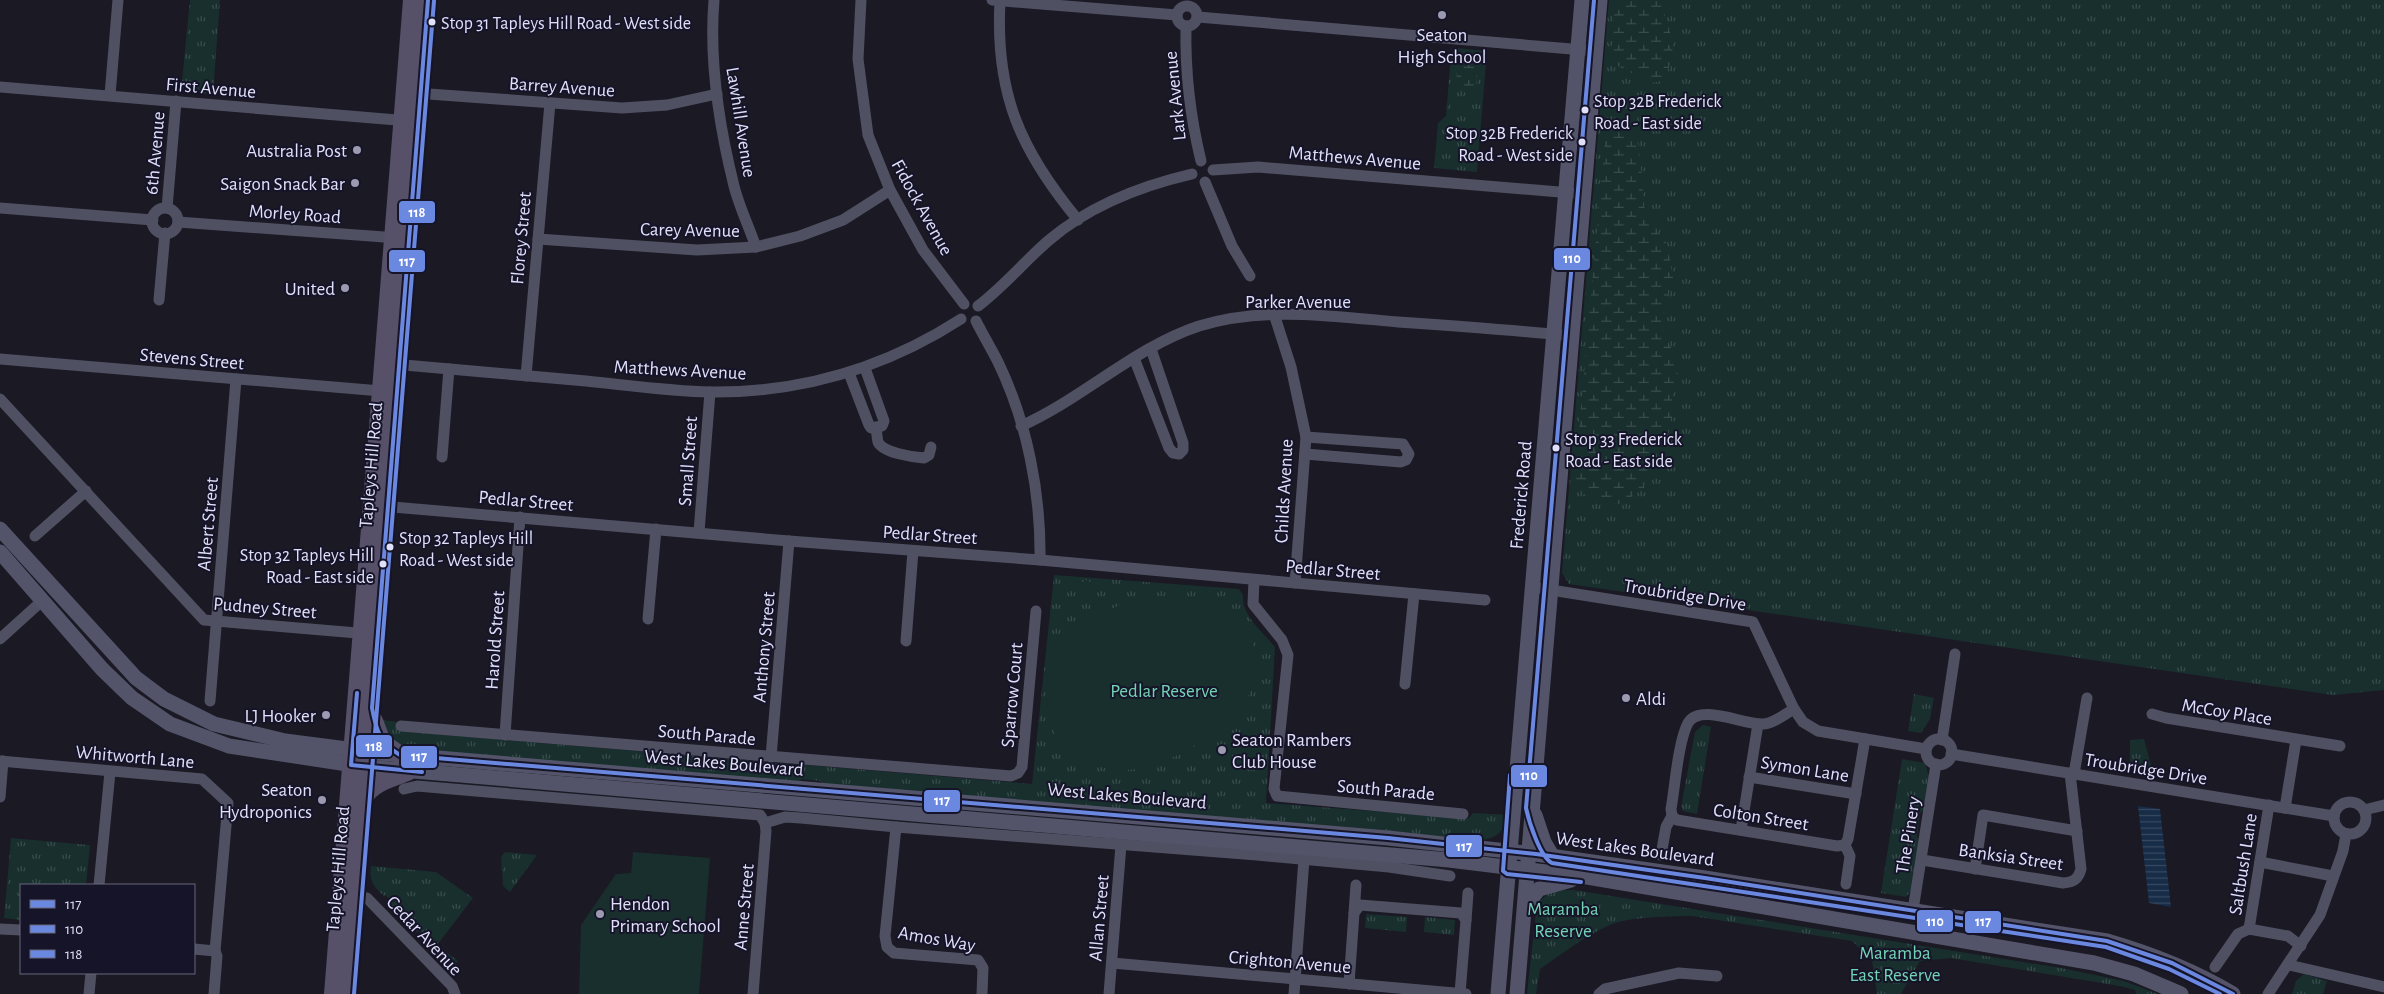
<svg xmlns="http://www.w3.org/2000/svg" width="2384" height="994" font-family="'Alegreya Sans',sans-serif">
  <style>
    .grass { fill: url(#grass-tufts) }
    .wetland { fill: url(#wetland-marsh) }
    .pitch { fill: #182f2e }
    .water { fill: url(#water-rules) }
    .lines { fill: none; stroke-linecap: round; stroke-linejoin: round }
    .minor { stroke: #505063; stroke-width: 11 }
    .secondary { stroke: #535469; stroke-width: 15 }
    .primary { stroke: #565068; stroke-width: 18 }
    .bus-1-casing { stroke: #161429; stroke-width: 8 }
    .bus-2-casing { stroke: #161429; stroke-width: 8 }
    .bus-3-casing { stroke: #161429; stroke-width: 8 }
    .bus-1 { stroke: #6b88e0; stroke-width: 4 }
    .bus-2 { stroke: #6b88e0; stroke-width: 4 }
    .bus-3 { stroke: #6b88e0; stroke-width: 4 }
    .poi-dot { fill: #9b9ab0; stroke: #161429; stroke-width: 2 }
    .bus-dot { fill: #e1e0fb; stroke: #161429; stroke-width: 2 }
    .labels { text-anchor: middle; stroke-width: 4; stroke-linejoin: round; paint-order: stroke }
    .bus-label { font-size: 18px; fill: #e1e0fb; stroke: #161429; text-anchor: start }
    .poi-label { font-size: 19px; fill: #e1e0fb; stroke: #161429; text-anchor: end }
    .street-label { font-size: 19px; fill: #e1e0fb; stroke: #161429 }
    .park-label { font-size: 19px; fill: #73d4b5; stroke: #161429 }
    .line-badge { stroke: #161429; stroke-width: 2 }
    .badge-label { font-size: 14px; text-anchor: middle; font-weight: bold; fill: #fff }
  </style>
  <defs>
    <pattern id="grass-tufts" width="24" height="20" patternUnits="userSpaceOnUse" patternTransform="scale(1.25)"><rect width="24" height="20" fill="#182f2e"/><path d="M3 7l-1-3M5 7V3M7 7l1-3M15 17l-1-3M17 17v-4M19 17l1-3" fill="none" stroke="#394d4d"/></pattern>
    <pattern id="wetland-marsh" width="20" height="14" patternUnits="userSpaceOnUse" patternTransform="scale(1.25)"><rect width="20" height="14" fill="#182f2e"/><path d="M1 5h8M5 5V1M11 12h8M15 12V8" fill="none" stroke="#394d4d"/></pattern>
    <pattern id="water-rules" width="6" height="5" patternUnits="userSpaceOnUse" patternTransform="scale(1.25)"><rect width="6" height="5" fill="#162c47"/><path d="M0 2.5h6" fill="none" stroke="#384a62"/></pattern>
  </defs>
  <rect width="100%" height="100%" fill="#1a1924"/>
  <g class="grass">
    <polygon points="190,0 220,0 213,94 181,91"/>
    <polygon points="1609,0 2384,0 2384,690 2333,695 1569,584 1562,573"/>
    <polygon points="1457,48 1487,51 1477,172 1434,168 1438,123 1446,116 1451,53"/>
    <path d="M1054 575 1239 589 1243 595C1241 615 1263 632 1275 647L1266 803 1463 818H1469L1473 813 1509 815C1501 837 1494 839 1472 841L821 785V781L801 779 800 783 412 751 391 744 381 720 398 722V731L1032 784Z"/>
    <polygon points="1914,694 1934,698 1930,719 1921,733 1908,731"/>
    <polygon points="1703,725 1711,727 1697,814 1683,811 1681,807 1695,732"/>
    <polygon points="2144,739 2151,765 2150,771 2130,768 2130,740"/>
    <polygon points="1902,759 1925,763 1929,777 1924,810 1920,813 1917,837 1919,840 1911,891 1906,897 1881,893"/>
    <polygon points="11,838 90,845 86,885 21,885 21,920 4,918"/>
    <polygon points="505,852 537,855 510,892 503,886 501,857"/>
    <path d="M371 866 436 872 473 898 437 945 458 961 452 970 421 936 423 935 419 931 417 932 391 904 392 902 385 895 384 896C373 886 369 881 371 866Z"/>
    <path d="M1559 890H1574L2061 968 2124 981 2158 994H2136L2135 990 2120 986 1951 958 1920 961 1901 994H1877L1872 960 1852 941 1692 916C1673 916 1629 917 1612 924 1586 935 1563 953 1540 969L1536 994H1527L1537 903 1549 893Z"/>
    <polygon points="1366,914 1407,917 1406,932 1365,928"/>
    <polygon points="1425,917 1455,920 1454,935 1424,932"/>
    <polygon points="2304,974 2327,981 2323,994 2292,994 2296,981"/>
  </g>
  <g class="wetland">
    <path d="M1615 0H1661C1668 32 1683 51 1661 81L1651 83 1614 64 1611 57Z"/>
    <polygon points="1458,56 1479,58 1476,87 1456,85"/>
    <polygon points="1619,123 1631,130 1639,146 1645,215 1667,244 1673,277 1662,321 1665,336 1674,353 1678,371 1671,405 1671,425 1666,442 1655,454 1647,471 1644,488 1621,504 1604,503 1588,497 1578,489 1575,474 1606,130 1610,125"/>
  </g>
  <g class="pitch">
    <polygon points="1088,579 1100,601 1091,606 1079,584"/>
    <path d="M1187 597C1198 599 1214 598 1224 603 1235 607 1257 649 1259 660 1260 669 1245 706 1240 713 1234 720 1222 726 1215 731 1180 756 1145 778 1100 767 1087 763 1069 760 1061 747 1044 721 1041 668 1058 642 1070 625 1122 603 1141 598 1155 595 1173 597 1187 597Z"/>
    <polygon points="633,852 710,858 699,994 579,994 581,925 616,874 631,873"/>
  </g>
  <polygon class="water" points="2138,806 2160,809 2171,907 2149,903"/>
  <g class="lines">
    <g class="minor">
      <path d="M714 0C709 61 719 126 734 186 739 206 749 227 756 247"/>
      <polyline points="861,0 858,59 868,135 890,190 923,250 964,304"/>
      <polyline points="992,0 1177,15"/>
      <path d="M1000 1C995 93 1020 150 1078 220"/>
      <circle cx="1187" cy="16" r="10"/>
      <polyline points="1198,17 1595,51"/>
      <path d="M1186 26C1185 73 1190 116 1201 161"/>
      <polyline points="0,87 409,121"/>
      <polyline points="415,93 622,108 667,105 717,94"/>
      <polyline points="110,95 118,0"/>
      <polyline points="1213,170 1258,167 1583,194"/>
      <polyline points="1205,182 1232,246 1250,276"/>
      <polyline points="0,208 153,220"/>
      <polyline points="167,208 176,101"/>
      <circle cx="165" cy="221" r="13"/>
      <polyline points="178,222 398,238"/>
      <polyline points="538,239 697,250 756,247 800,236 843,220 890,190"/>
      <polyline points="159,300 165,233"/>
      <path d="M978 306C1003 287 1024 262 1048 241 1090 205 1140 186 1192 174"/>
      <polyline points="1274,314 1291,367 1306,437 1295,583"/>
      <path d="M976 321C983 335 991 348 998 362 1027 422 1041 493 1040 560"/>
      <polyline points="1134,358 1169,448 1173,453 1179,454 1183,450 1183,443 1151,349"/>
      <polyline points="0,359 381,391"/>
      <path d="M393 364C457 370 522 375 586 381 627 385 669 391 710 392 801 393 885 368 961 319"/>
      <polyline points="849,373 869,425 871,428 882,426 884,421 865,368"/>
      <polyline points="526,376 550,103"/>
      <polyline points="0,399 204,620 369,634"/>
      <path d="M1021 426C1082 399 1135 347 1199 326 1263 306 1332 316 1398 322 1456 326 1514 330 1572 336"/>
      <path d="M876 429C877 433 877 438 878 442 883 453 913 457 924 458L929 455 931 447"/>
      <polyline points="1305,454 1401,462 1406,460 1409,454 1403,444 1306,437"/>
      <polyline points="442,457 449,369"/>
      <polyline points="381,506 789,541 1040,560 1485,600"/>
      <polyline points="699,532 710,392"/>
      <polyline points="35,536 86,491"/>
      <polyline points="1254,580 1253,604 1282,640 1288,655 1274,789 1277,796 1463,814"/>
      <polyline points="1532,587 1753,622 1794,709 1803,722 1818,731 1926,749"/>
      <polyline points="648,619 656,529"/>
      <polyline points="0,639 43,600"/>
      <polyline points="906,641 913,551"/>
      <polyline points="1405,684 1414,594"/>
      <polyline points="210,701 236,379"/>
      <polyline points="2152,714 2166,718 2340,746"/>
      <polyline points="401,726 1011,776 1018,773 1022,767 1036,611"/>
      <polyline points="505,735 520,517"/>
      <circle cx="1939" cy="752" r="13"/>
      <polyline points="1942,740 1955,654"/>
      <polyline points="1951,754 2334,816"/>
      <polyline points="771,757 789,541"/>
      <polyline points="0,761 202,779 228,803 215,951"/>
      <polyline points="2074,774 2087,698"/>
      <polyline points="1749,777 1856,794"/>
      <polyline points="404,789 417,786 760,815 765,823 766,831 753,994"/>
      <polyline points="0,797 3,761"/>
      <circle cx="2350" cy="818" r="16"/>
      <polyline points="2285,808 2296,740"/>
      <polyline points="2364,810 2384,805"/>
      <polyline points="1672,816 1677,820 1837,846 1845,845"/>
      <polyline points="765,823 785,817 801,818 896,827 1257,855 1389,867 1450,876"/>
      <polyline points="896,827 885,936 887,947 894,953 978,960 983,968 982,994"/>
      <polyline points="1741,830 1758,724"/>
      <path d="M1661 855 1666 827 1672 816 1671 809C1675 787 1678 742 1688 723 1700 703 1744 725 1763 724 1773 724 1785 714 1794 709"/>
      <path d="M1922 860 2063 883C2073 882 2078 880 2081 869L2070 773"/>
      <polyline points="2260,862 2333,876"/>
      <polyline points="1975,869 1983,815 2077,831"/>
      <polyline points="1846,884 1850,856 1845,845 1848,839 1865,739"/>
      <polyline points="99,885 110,772"/>
      <polyline points="350,894 367,898 452,986 455,994"/>
      <polyline points="1913,910 1936,764"/>
      <polyline points="1354,913 1356,885"/>
      <polyline points="1466,920 1468,893"/>
      <polyline points="0,929 21,930"/>
      <polyline points="2249,929 2269,805"/>
      <polyline points="194,949 215,951 217,956 214,994"/>
      <polyline points="1112,963 1466,994"/>
      <polyline points="2289,965 2384,987"/>
      <polyline points="2215,967 2238,934 2249,929 2288,936 2301,946"/>
      <polyline points="1349,984 1354,913 1360,905 1461,913 1466,920 1460,993"/>
      <polyline points="89,994 91,973"/>
      <polyline points="1109,994 1121,845"/>
      <polyline points="1294,994 1304,859"/>
      <polyline points="1599,994 1605,989 1679,973 1717,976"/>
      <polyline points="2268,994 2320,915 2343,851 2346,834"/>
    </g>
    <g class="secondary">
      <path d="M0 529 136 678 164 699 214 724 285 741 378 753 1388 838 1536 854 1705 878 2107 941C2152 954 2193 970 2233 994"/>
      <polyline points="0,552 102,669 132,698 170,724 229,746 367,767 1449,860 1587,877 2094,963 2134,974 2181,994"/>
      <polyline points="1535,815 1544,842 1553,857"/>
      <polyline points="1525,907 1539,889 1571,880"/>
      <polyline points="1498,994 1582,0"/>
      <polyline points="1517,994 1600,0"/>
    </g>
    <g class="primary">
      <polyline points="374,721 382,742 400,755"/>
      <path d="M364 797C375 781 392 779 409 771"/>
      <polyline points="333,994 412,0"/>
      <polyline points="348,994 428,0"/>
    </g>
    <defs>
      <g id="bus-1">
        <path d="M428 0 372 708C376 730 380 743 400 755L1388 838 1536 854 1705 878 2107 941 2172 963 2233 994"/>
        <polyline points="357,693 351,765 422,772"/>
      </g>
      <g id="bus-2">
        <path d="M1594 0 1526 808C1529 822 1540 857 1552 863L2106 947 2169 969 2220 994"/>
        <polyline points="1510,775 1503,871 1507,874 1581,882"/>
      </g>
      <polyline id="bus-3" points="354,994 434,1"/>
    </defs>
    <use href="#bus-1" class="bus-1-casing"/>
    <use href="#bus-2" class="bus-2-casing"/>
    <use href="#bus-3" class="bus-3-casing"/>
    <use href="#bus-1" class="bus-1"/>
    <use href="#bus-2" class="bus-2"/>
    <use href="#bus-3" class="bus-3"/>
  </g>
  <g class="poi-dot">
    <circle cx="1442" cy="15" r="5"/>
    <circle cx="357" cy="150" r="5"/>
    <circle cx="355" cy="183" r="5"/>
    <circle cx="345" cy="288" r="5"/>
    <circle cx="1626" cy="698" r="5"/>
    <circle cx="326" cy="715" r="5"/>
    <circle cx="1222" cy="750" r="5"/>
    <circle cx="322" cy="800" r="5"/>
    <circle cx="600" cy="914" r="5"/>
  </g>
  <g class="bus-dot">
    <circle cx="432" cy="22" r="4.5"/>
    <circle cx="1585" cy="110" r="4.5"/>
    <circle cx="1582" cy="142" r="4.5"/>
    <circle cx="1556" cy="448" r="4.5"/>
    <circle cx="390" cy="547" r="4.5"/>
    <circle cx="383" cy="564" r="4.5"/>
  </g>
  <g class="labels">
    <g class="bus-label">
      <text x="441" y="29">Stop 31 Tapleys Hill Road - West side</text>
      <text x="1594" y="107">Stop 32B Frederick<tspan x="1594" dy="22">Road - East side</tspan></text>
      <text x="1573" y="139" text-anchor="end">Stop 32B Frederick<tspan x="1573" dy="22">Road - West side</tspan></text>
      <text x="1565" y="445">Stop 33 Frederick<tspan x="1565" dy="22">Road - East side</tspan></text>
      <text x="399" y="544">Stop 32 Tapleys Hill<tspan x="399" dy="22">Road - West side</tspan></text>
      <text x="374" y="561" text-anchor="end">Stop 32 Tapleys Hill<tspan x="374" dy="22">Road - East side</tspan></text>
    </g>
    <g class="poi-label">
      <text x="1442" y="41" text-anchor="middle">Seaton<tspan x="1442" dy="22">High School</tspan></text>
      <text x="347" y="157">Australia Post</text>
      <text x="345" y="190">Saigon Snack Bar</text>
      <text x="335" y="295">United</text>
      <text x="1636" y="705" text-anchor="start">Aldi</text>
      <text x="316" y="722">LJ Hooker</text>
      <text x="1232" y="746" text-anchor="start">Seaton Rambers<tspan x="1232" dy="22">Club House</tspan></text>
      <text x="312" y="796">Seaton<tspan x="312" dy="22">Hydroponics</tspan></text>
      <text x="610" y="910" text-anchor="start">Hendon<tspan x="610" dy="22">Primary School</tspan></text>
    </g>
    <g class="street-label">
      <text transform="translate(562 86) rotate(4)" y="7">Barrey Avenue</text>
      <text transform="translate(211 87) rotate(5)" y="7">First Avenue</text>
      <text transform="translate(1174 96) rotate(-96)" y="7">Lark Avenue</text>
      <text transform="translate(742 122) rotate(81)" y="7">Lawhill Avenue</text>
      <text transform="translate(154 153) rotate(-85)" y="7">6th Avenue</text>
      <text transform="translate(1355 157) rotate(5)" y="7">Matthews Avenue</text>
      <text transform="translate(923 207) rotate(61)" y="7">Fidock Avenue</text>
      <text transform="translate(295 213) rotate(4)" y="7">Morley Road</text>
      <text transform="translate(690 229) rotate(1)" y="7">Carey Avenue</text>
      <text transform="translate(520 238) rotate(-85)" y="7">Florey Street</text>
      <text x="1298" y="308">Parker Avenue</text>
      <text transform="translate(192 358) rotate(5)" y="7">Stevens Street</text>
      <text transform="translate(680 369) rotate(3)" y="7">Matthews Avenue</text>
      <text transform="translate(687 461) rotate(-86)" y="7">Small Street</text>
      <text transform="translate(370 465) rotate(-85)" y="7">Tapleys Hill Road</text>
      <text transform="translate(1283 491) rotate(-87)" y="7">Childs Avenue</text>
      <text transform="translate(1520 495) rotate(-85)" y="7">Frederick Road</text>
      <text transform="translate(526 500) rotate(5)" y="7">Pedlar Street</text>
      <text transform="translate(207 524) rotate(-85)" y="7">Albert Street</text>
      <text transform="translate(930 534) rotate(4)" y="7">Pedlar Street</text>
      <text transform="translate(1333 569) rotate(5)" y="7">Pedlar Street</text>
      <text transform="translate(1685 594) rotate(9)" y="7">Troubridge Drive</text>
      <text transform="translate(265 607) rotate(5)" y="7">Pudney Street</text>
      <text transform="translate(494 640) rotate(-86)" y="7">Harold Street</text>
      <text transform="translate(763 647) rotate(-85)" y="7">Anthony Street</text>
      <text transform="translate(1011 695) rotate(-85)" y="7">Sparrow Court</text>
      <text transform="translate(2227 711) rotate(9)" y="7">McCoy Place</text>
      <text transform="translate(707 734) rotate(5)" y="7">South Parade</text>
      <text transform="translate(135 756) rotate(5)" y="7">Whitworth Lane</text>
      <text transform="translate(724 762) rotate(5)" y="7">West Lakes Boulevard</text>
      <text transform="translate(1805 768) rotate(9)" y="7">Symon Lane</text>
      <text transform="translate(2146 768) rotate(9)" y="7">Troubridge Drive</text>
      <text transform="translate(1386 789) rotate(5)" y="7">South Parade</text>
      <text transform="translate(1127 795) rotate(5)" y="7">West Lakes Boulevard</text>
      <text transform="translate(1761 816) rotate(9)" y="7">Colton Street</text>
      <text transform="translate(1907 835) rotate(-81)" y="7">The Pinery</text>
      <text transform="translate(1635 848) rotate(8)" y="7">West Lakes Boulevard</text>
      <text transform="translate(2011 856) rotate(8)" y="7">Banksia Street</text>
      <text transform="translate(2242 864) rotate(-81)" y="7">Saltbush Lane</text>
      <text transform="translate(337 869) rotate(-85)" y="7">Tapleys Hill Road</text>
      <text transform="translate(743 907) rotate(-85)" y="7">Anne Street</text>
      <text transform="translate(1098 918) rotate(-85)" y="7">Allan Street</text>
      <text transform="translate(425 935) rotate(47)" y="7">Cedar Avenue</text>
      <text transform="translate(937 938) rotate(10)" y="7">Amos Way</text>
      <text transform="translate(1290 961) rotate(5)" y="7">Crighton Avenue</text>
    </g>
    <g class="park-label">
      <text x="1164" y="697">Pedlar Reserve</text>
      <text x="1563" y="915">Maramba<tspan x="1563" dy="22">Reserve</tspan></text>
      <text x="1895" y="959">Maramba<tspan x="1895" dy="22">East Reserve</tspan></text>
    </g>
  </g>
  <g class="line-badge">
    <rect x="398" y="200" width="38" height="24" rx="5" fill="#6b88e0"/>
    <rect x="1553" y="247" width="38" height="24" rx="5" fill="#6b88e0"/>
    <rect x="388" y="249" width="38" height="24" rx="5" fill="#6b88e0"/>
    <rect x="355" y="734" width="38" height="24" rx="5" fill="#6b88e0"/>
    <rect x="400" y="745" width="38" height="24" rx="5" fill="#6b88e0"/>
    <rect x="1510" y="764" width="38" height="24" rx="5" fill="#6b88e0"/>
    <rect x="923" y="789" width="38" height="24" rx="5" fill="#6b88e0"/>
    <rect x="1445" y="834" width="38" height="24" rx="5" fill="#6b88e0"/>
    <rect x="1916" y="909" width="38" height="24" rx="5" fill="#6b88e0"/>
    <rect x="1964" y="910" width="38" height="24" rx="5" fill="#6b88e0"/>
  </g>
  <g class="badge-label">
    <text x="417" y="217">118</text>
    <text x="1572" y="263">110</text>
    <text x="407" y="266">117</text>
    <text x="374" y="751">118</text>
    <text x="419" y="761">117</text>
    <text x="1529" y="780">110</text>
    <text x="942" y="805">117</text>
    <text x="1464" y="851">117</text>
    <text x="1935" y="926">110</text>
    <text x="1983" y="926">117</text>
  </g>
  <rect x="20" y="884" width="175" height="90" fill="#161429" stroke="#67667d"/>
  <rect x="30" y="900" width="25" height="8" fill="#6b88e0" stroke="#67667d"/>
  <text x="65" y="909" font-size="15" fill="#e1e0fb">117</text>
  <rect x="30" y="925" width="25" height="8" fill="#6b88e0" stroke="#67667d"/>
  <text x="65" y="934" font-size="15" fill="#e1e0fb">110</text>
  <rect x="30" y="950" width="25" height="8" fill="#6b88e0" stroke="#67667d"/>
  <text x="65" y="959" font-size="15" fill="#e1e0fb">118</text>
</svg>
